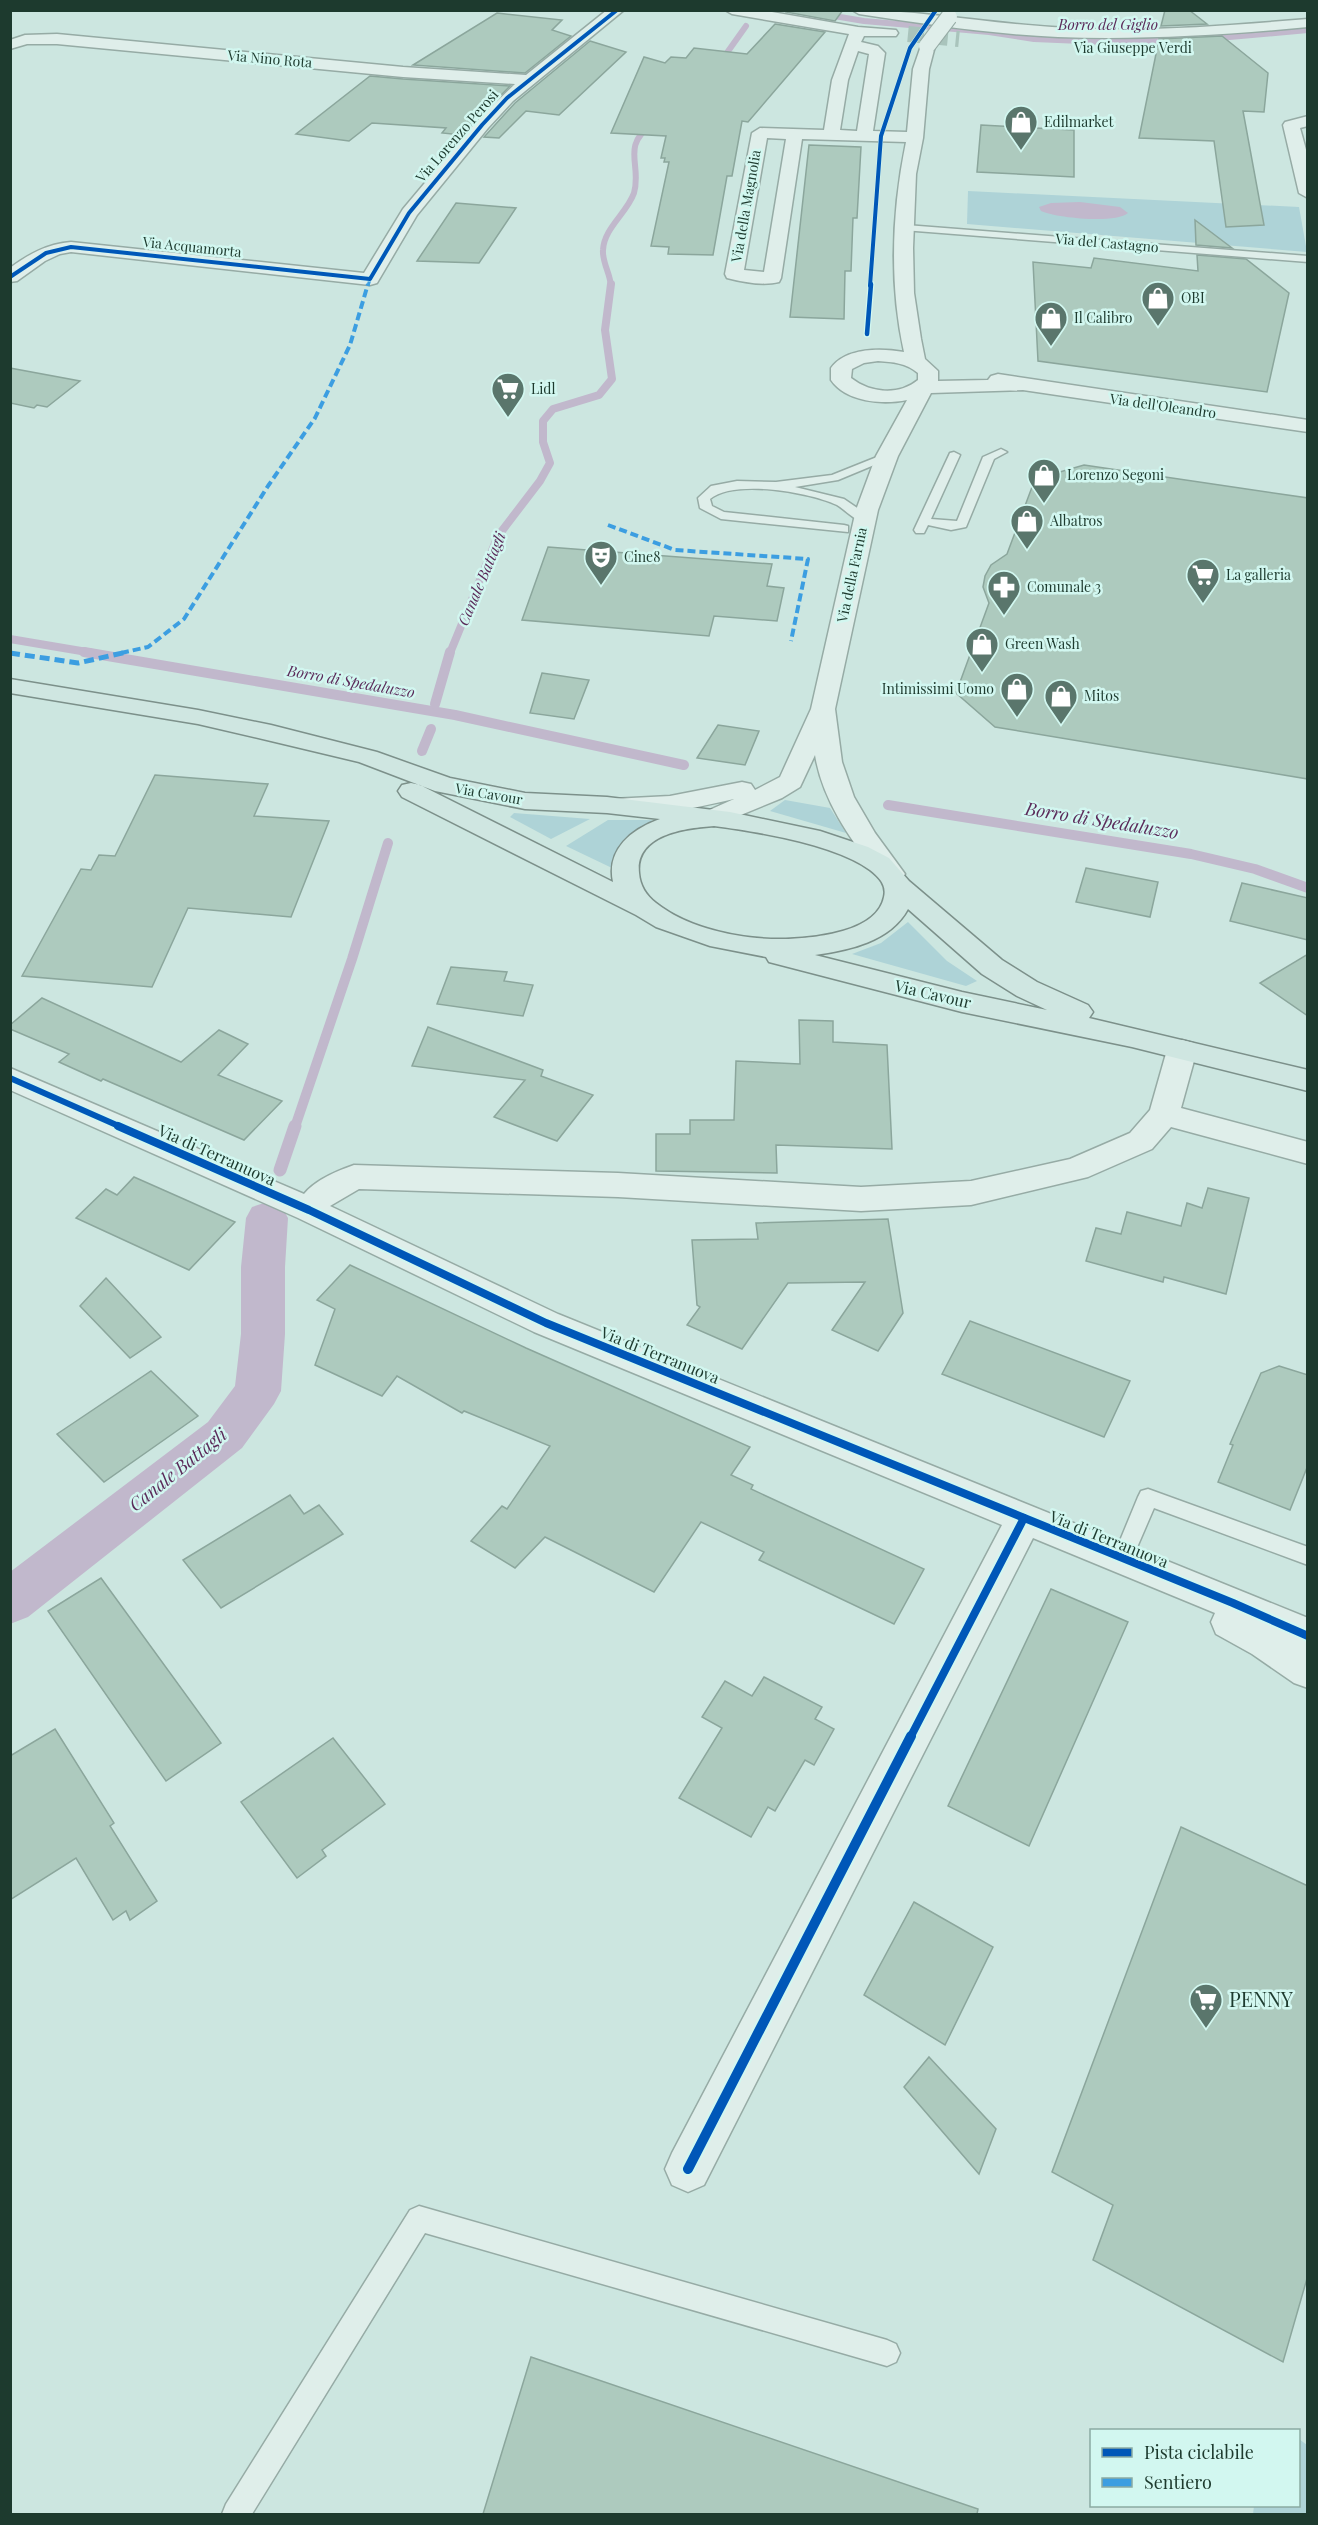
<svg xmlns="http://www.w3.org/2000/svg" width="1318" height="2525" font-family="'Playfair Display',serif">
  <style>
    .green { fill: #aed3d7 }
    .water { fill: #c1b8cc }
    .lines { fill: none; stroke-linecap: round; stroke-linejoin: round }
    .stream-far3 { stroke: #c1b8cc; stroke-width: 6 }
    .stream-far2 { stroke: #c1b8cc; stroke-width: 8 }
    .stream-far1 { stroke: #c1b8cc; stroke-width: 10 }
    .stream { stroke: #c1b8cc; stroke-width: 13 }
    .canal { fill: #c1b8cc; fill-rule: evenodd }
    .building { fill: #adcabe; stroke: #8ba69c; stroke-width: 1.5 }
    .minor-tunnel { stroke: #a9c4bc; stroke-width: 16; stroke-dasharray: 16 8; stroke-linecap: butt }
    .service-casing { stroke: #96aba5; stroke-width: 3 }
    .minor-casing { stroke: #96aba5; stroke-width: 3 }
    .primary-casing { stroke: #7c908a; stroke-width: 3 }
    .service { fill: #dfeeea; fill-rule: evenodd }
    .minor { fill: #dfeeea; fill-rule: evenodd }
    .primary { fill: #cfe6e1; fill-rule: evenodd }
    .minor-bridge-casing { stroke: #96aba5; stroke-width: 18; stroke-linecap: butt }
    .minor-bridge { stroke: #dfeeea; stroke-width: 16 }
    .quiet-far2 { stroke: #3c9ee1; stroke-width: 3; stroke-dasharray: 6 3; stroke-linecap: butt }
    .quiet-far1 { stroke: #3c9ee1; stroke-width: 4; stroke-dasharray: 8 4; stroke-linecap: butt }
    .quiet { stroke: #3c9ee1; stroke-width: 5; stroke-dasharray: 10 5; stroke-linecap: butt }
    .cycleway-far4-casing { stroke: #d2f7f0; stroke-width: 5 }
    .cycleway-far3-casing { stroke: #d2f7f0; stroke-width: 7 }
    .cycleway-far2-casing { stroke: #d2f7f0; stroke-width: 9 }
    .cycleway-far1-casing { stroke: #d2f7f0; stroke-width: 12 }
    .cycleway-casing { stroke: #d2f7f0; stroke-width: 14 }
    .cycleway-far4 { stroke: #0057b8; stroke-width: 4 }
    .cycleway-far3 { stroke: #0057b8; stroke-width: 4.5 }
    .cycleway-far2 { stroke: #0057b8; stroke-width: 6 }
    .cycleway-far1 { stroke: #0057b8; stroke-width: 8 }
    .cycleway { stroke: #0057b8; stroke-width: 10 }
    .labels { text-anchor: middle; stroke-width: 5; stroke-linejoin: round; paint-order: stroke }
    .far-street-label { font-size: 14px; fill: #1d3a2e; stroke: #d2f7f0 }
    .far-poi-label { font-size: 14px; fill: #1d3a2e; stroke: #d2f7f0; text-anchor: start }
    .far-water-label { font-size: 15px; font-style: italic; fill: #5b2b5a; stroke: #d2f7f0 }
    .street-label { font-size: 16px; fill: #1d3a2e; stroke: #d2f7f0 }
    .water-label { font-size: 18px; font-style: italic; fill: #5b2b5a; stroke: #d2f7f0 }
    .near-poi-label { font-size: 20px; fill: #1d3a2e; stroke: #d2f7f0; text-anchor: start }
  </style>
  <rect width="100%" height="100%" fill="#cce6e0"/>
  <g class="green">
    <polygon points="968,191 1299,207 1307,252 967,224"/>
    <polygon points="785,800 830,808 846,833 770,811"/>
    <polygon points="514,813 590,819 551,839 510,817"/>
    <path d="M608 820H651L654 822C630 832 615 842 612 868L566 846Z"/>
    <polygon points="908,922 947,961 977,981 966,986 852,954 881,943"/>
    <polygon points="1299,2439 1307,2445 1307,2514 1253,2514 1254,2506 1298,2506"/>
  </g>
  <path class="water" d="M1080 202 1120 207 1128 213C1116 224 1056 218 1041 211L1039 207 1051 203Z"/>
  <g class="lines">
    <g class="stream-far3">
      <polyline points="822,14 864,21 989,32 1034,39 1105,42 1175,40"/>
      <polyline points="1207,39 1308,30"/>
      <polyline points="719,64 746,26"/>
      <path d="M611 286C610 273 602 262 603 250 604 228 627 213 634 193 642 165 621 147 651 125"/>
    </g>
    <g class="stream-far2">
      <polyline points="10,639 93,653"/>
      <polyline points="450,653 498,536 540,481 550,463 543,442 543,421 553,409 599,395 612,379 605,330 611,284"/>
    </g>
    <g class="stream-far1">
      <polyline points="84,652 455,715 684,765"/>
      <polyline points="435,704 450,652"/>
      <polyline points="422,751 431,729"/>
      <polyline points="888,805 1191,854 1255,869 1308,888"/>
      <polyline points="295,1127 352,959 388,843"/>
    </g>
    <polyline class="stream" points="280,1170 295,1126"/>
    <polygon class="canal" points="267,1202 282,1207 288,1218 285,1267 285,1334 281,1391 274,1404 242,1448 28,1617 10,1624 10,1572 208,1422 235,1386 241,1334 241,1267 246,1218 252,1207"/>
  </g>
  <g class="building">
    <polygon points="787,10 843,10 835,21 786,12"/>
    <polygon points="1165,10 1189,10 1207,24 1161,26"/>
    <polygon points="497,13 562,20 552,30 571,36 525,73 413,65"/>
    <polygon points="775,24 825,32 748,122 742,121 732,176 727,176 713,255 668,254 669,247 651,246 669,162 664,162 665,158 661,158 666,136 611,133 644,57 665,63 671,57 686,58 694,48 747,54"/>
    <polygon points="1222,36 1268,73 1264,112 1243,111 1264,225 1226,227 1214,141 1139,138 1159,39"/>
    <polygon points="590,41 626,52 559,115 526,111 499,138 484,137 515,103"/>
    <polygon points="370,76 403,79 510,86 462,135 442,133 446,128 372,123 349,141 296,134"/>
    <polygon points="981,125 1074,130 1074,177 977,172"/>
    <polygon points="809,145 861,147 857,218 853,218 851,271 845,271 844,319 790,317"/>
    <polygon points="456,203 516,208 479,263 417,261"/>
    <polygon points="1195,220 1232,248 1196,245"/>
    <polygon points="1197,255 1246,259 1289,293 1267,392 1038,361 1033,262 1091,268 1094,258 1198,271"/>
    <polygon points="10,368 80,381 47,407 37,405 34,408 10,403"/>
    <polygon points="1084,465 1308,498 1308,779 995,727 956,693 989,603 983,587 985,576 991,565 1007,554 1035,479"/>
    <polygon points="548,547 772,564 767,586 784,588 777,621 714,616 709,636 522,620"/>
    <polygon points="542,673 589,680 574,719 530,713"/>
    <polygon points="718,725 759,731 745,765 697,758"/>
    <polygon points="155,775 268,784 254,816 329,821 291,917 188,908 152,987 22,976 81,869 91,870 99,855 115,856"/>
    <polygon points="1086,868 1158,882 1150,917 1076,902"/>
    <polygon points="1242,883 1308,898 1308,940 1230,921"/>
    <polygon points="1308,954 1308,1016 1260,983"/>
    <polygon points="451,967 507,972 504,981 533,985 523,1016 437,1004"/>
    <polygon points="42,998 181,1062 219,1030 248,1044 218,1075 282,1101 244,1140 103,1079 101,1081 59,1062 69,1054 10,1029 10,1025"/>
    <polygon points="799,1020 833,1021 833,1042 887,1045 892,1149 776,1145 777,1173 656,1171 656,1134 690,1134 690,1120 734,1120 736,1061 800,1064"/>
    <polygon points="428,1027 543,1070 541,1076 593,1095 557,1141 494,1117 525,1080 412,1066"/>
    <polygon points="134,1177 186,1200 235,1222 189,1270 76,1218 106,1189 117,1195"/>
    <polygon points="1208,1188 1249,1198 1226,1294 1164,1277 1163,1282 1086,1261 1096,1228 1121,1234 1127,1212 1181,1226 1187,1203 1202,1208"/>
    <polygon points="888,1219 903,1313 878,1351 832,1330 865,1282 788,1283 742,1349 687,1325 700,1307 697,1305 692,1240 758,1239 756,1223"/>
    <polygon points="350,1265 526,1348 750,1447 731,1475 753,1485 751,1489 924,1569 894,1624 759,1560 764,1552 701,1522 654,1592 545,1537 515,1568 471,1541 502,1506 507,1509 550,1446 464,1411 462,1413 397,1376 382,1396 315,1365 335,1309 317,1300"/>
    <polygon points="106,1278 161,1337 130,1358 80,1306"/>
    <polygon points="970,1321 1130,1381 1104,1437 942,1374"/>
    <polygon points="1279,1366 1308,1375 1308,1465 1290,1510 1218,1482 1233,1445 1230,1444 1261,1373"/>
    <polygon points="151,1371 198,1416 104,1482 57,1434"/>
    <polygon points="290,1495 304,1514 319,1505 343,1534 221,1608 183,1560"/>
    <polygon points="101,1578 221,1743 166,1781 48,1611"/>
    <polygon points="1051,1589 1128,1622 1029,1846 948,1806"/>
    <polygon points="764,1677 822,1707 815,1719 834,1729 814,1765 805,1760 775,1811 768,1807 751,1837 679,1798 722,1728 702,1717 725,1681 752,1696"/>
    <polygon points="55,1729 114,1823 110,1826 157,1901 130,1920 126,1911 113,1920 76,1858 10,1900 10,1756"/>
    <polygon points="333,1738 385,1804 322,1850 326,1856 297,1878 241,1802"/>
    <polygon points="1181,1827 1308,1886 1308,2275 1283,2362 1093,2260 1113,2205 1052,2172"/>
    <polygon points="914,1902 993,1947 945,2045 864,1995"/>
    <polygon points="929,2057 996,2129 979,2174 904,2087"/>
    <polygon points="531,2357 978,2509 977,2514 483,2514"/>
  </g>
  <g class="lines">
    <polyline class="minor-tunnel" points="908,34 959,39"/>
    <defs>
      <g id="service">
        <polygon points="906,225 1308,256 1308,262 903,230 901,228"/>
        <polygon points="1001,449 1007,452 994,459 966,527 951,530 928,525 924,533 916,533 914,530 950,453 954,452 960,455 931,519 957,521 983,457"/>
        <path d="M887 453 893 456 891 458 838 480 795 487 844 499 869 516V522C857 524 847 511 837 505 810 492 734 479 710 499L712 506 724 512 844 525 848 526V532L721 519 700 508 698 498 711 486 737 481 776 482 832 475Z"/>
        <polygon points="1148,1489 1308,1547 1308,1565 1154,1508 1129,1566 1122,1569 1115,1566 1112,1560 1138,1497 1141,1491"/>
        <polygon points="419,2206 887,2340 896,2344 900,2353 896,2362 887,2366 425,2233 252,2514 222,2514 226,2504 410,2210"/>
      </g>
      <g id="minor">
        <path d="M607 10H624L513 101 488 128 417 215 377 283 370 285 71 252 60 254 45 261 17 281 10 282V268C29 254 47 244 71 242L364 273 403 209 476 122 515 84 403 77 57 44H27L10 49V40L25 35 57 34 403 67 526 75Z"/>
        <path d="M725 10H761L858 27 896 30 898 33 896 36H864L861 42 878 46 885 53 873 131 907 132 913 69 922 43H932L935 46 929 69 923 138 916 174 913 248 914 293 921 339 925 359 938 371V381L988 380 991 376 998 374 1308 420V432L1023 390 931 393 898 456 878 510 835 709 842 762 854 797 875 833 905 874 901 880 891 883 881 880C853 842 823 803 815 755L800 787 782 798 714 826 705 824 701 818 705 812 734 799C696 807 651 820 612 811L608 805 612 799 670 796 742 782 751 784 755 790 780 777 811 709 856 510 876 456 907 400C882 405 846 402 831 380V368C846 347 882 348 904 352 889 284 892 210 906 142L802 139 781 278 779 282C764 286 742 282 727 278L725 274 752 133 760 128 824 130 832 80 849 34 732 14ZM858 51 869 54 857 131 840 130 848 80ZM767 138 786 139 764 272 744 270ZM878 361C893 362 906 363 918 373V380C899 396 870 393 851 378L852 369 864 363Z"/>
        <path d="M852 10C919 10 985 23 1052 27 1137 33 1223 26 1308 19V27C1224 35 1141 40 1058 37 991 34 925 24 859 14Z"/>
        <polygon points="1308,116 1308,126 1300,128 1308,157 1308,198 1299,193 1283,125 1285,122"/>
        <path d="M1182 1040 1193 1043 1197 1050 1181 1108 1308 1142V1164L1171 1127 1152 1149 1088 1177 971 1205 861 1211 618 1197 359 1189 330 1206 558 1314 1308 1618V1688L1294 1683 1252 1654 1216 1634 1211 1622 1215 1613 1033 1538 704 2185 688 2192 672 2185 665 2169 672 2153 1002 1525 534 1332 298 1218 10 1090V1068L304 1194C315 1180 337 1171 354 1165L618 1173 861 1187 971 1181 1070 1159 1130 1133 1150 1110 1167 1050 1171 1043Z"/>
      </g>
      <path id="primary" d="M10 679 198 710 271 725 377 752 450 778 525 793 607 797 730 812 820 831 868 847 889 858 909 881 1002 960 1037 982 1088 1005 1093 1012 1089 1018 1308 1070V1091L1132 1047 962 1012 769 962 766 957 710 946 656 927 636 915 402 797 398 791 402 785 411 783 420 785 613 882C606 849 632 829 660 819L607 813 525 809 435 791 359 762 271 741 198 724 10 693ZM714 826C759 832 834 844 870 870 879 877 887 885 884 897 877 932 816 938 786 939 745 940 690 930 656 903 646 895 640 886 639 873 635 834 686 828 714 826ZM908 909 982 974 1017 996 1047 1010 962 992 815 955C849 950 890 942 908 909Z"/>
    </defs>
    <use href="#service" class="service-casing"/>
    <use href="#minor" class="minor-casing"/>
    <use href="#primary" class="primary-casing"/>
    <use href="#service" class="service"/>
    <use href="#minor" class="minor"/>
    <use href="#primary" class="primary"/>
    <defs>
      <polyline id="minor-bridge" points="927,46 949,17"/>
    </defs>
    <use href="#minor-bridge" class="minor-bridge-casing"/>
    <use href="#minor-bridge" class="minor-bridge"/>
    <polyline class="quiet-far2" points="368,286 370,279"/>
    <g class="quiet-far1">
      <polyline points="608,525 675,550 808,559 791,641"/>
      <polyline points="121,653 148,647 184,619 268,486 315,418 350,345 368,284"/>
    </g>
    <polyline class="quiet" points="10,653 78,663 127,652"/>
    <defs>
      <g id="cycleway-far4">
        <polyline points="10,277 46,253 71,247 370,279 409,213 482,125 507,98 617,10"/>
        <polyline points="870,286 881,136 910,48 936,10"/>
      </g>
      <polyline id="cycleway-far3" points="867,334 871,284"/>
      <polyline id="cycleway-far2" points="10,1078 121,1127"/>
      <g id="cycleway-far1">
        <polyline points="118,1126 309,1210 546,1323 1233,1603 1308,1636"/>
        <polyline points="910,1738 1024,1518"/>
      </g>
      <polyline id="cycleway" points="688,2169 911,1736"/>
    </defs>
    <use href="#cycleway-far4" class="cycleway-far4-casing"/>
    <use href="#cycleway-far3" class="cycleway-far3-casing"/>
    <use href="#cycleway-far2" class="cycleway-far2-casing"/>
    <use href="#cycleway-far1" class="cycleway-far1-casing"/>
    <use href="#cycleway" class="cycleway-casing"/>
    <use href="#cycleway-far4" class="cycleway-far4"/>
    <use href="#cycleway-far3" class="cycleway-far3"/>
    <use href="#cycleway-far2" class="cycleway-far2"/>
    <use href="#cycleway-far1" class="cycleway-far1"/>
    <use href="#cycleway" class="cycleway"/>
  </g>
  <defs>
    <symbol id="shop-pin" viewBox="-11 -11 22 30"><path d="M0 17L-7.5 6A9.5 9.5 0 1 1 7.5 6Z" fill="#5a766c" stroke="#d2f7f0"/><path d="M-5-2.5h2.3a2.7 3.5 0 0 1 5.4 0H5L5.5 6h-11ZM-1.5-2.5h3a1.5 2.3 0 0 0-3 0Z" fill="#fff"/></symbol>
    <symbol id="supermarket-pin" viewBox="-11 -11 22 30"><path d="M0 17L-7.5 6A9.5 9.5 0 1 1 7.5 6Z" fill="#5a766c" stroke="#d2f7f0"/><path d="M-6-5.5h2.5l.6 2H6L4.5 2H-2.5L-4.4-4H-6ZM-1.5 3.2a1.3 1.3 0 1 0 .1 0ZM3 3.2a1.3 1.3 0 1 0 .1 0Z" fill="#fff"/></symbol>
    <symbol id="theatre-pin" viewBox="-11 -11 22 30"><path d="M0 17L-7.5 6A9.5 9.5 0 1 1 7.5 6Z" fill="#5a766c" stroke="#d2f7f0"/><path d="M-5-5.5Q0-4 5-5.5V0Q5 5 0 6Q-5 5-5 0ZM-3.3-2.5H-1v1.5H-3.3ZM1-2.5H3.3v1.5H1ZM-2.8 1Q0 5.5 2.8 1Z" fill="#fff"/></symbol>
    <symbol id="pharmacy-pin" viewBox="-11 -11 22 30"><path d="M0 17L-7.5 6A9.5 9.5 0 1 1 7.5 6Z" fill="#5a766c" stroke="#d2f7f0"/><path d="M-2-6h4v4h4v4h-4v4h-4v-4h-4v-4h4Z" fill="#fff"/></symbol>
  </defs>
  <g fill-rule="evenodd">
    <use href="#shop-pin" x="1002" y="103" width="38" height="52"/>
    <use href="#shop-pin" x="1139" y="279" width="38" height="52"/>
    <use href="#shop-pin" x="1032" y="299" width="38" height="52"/>
    <use href="#supermarket-pin" x="489" y="370" width="38" height="52"/>
    <use href="#shop-pin" x="1025" y="456" width="38" height="52"/>
    <use href="#shop-pin" x="1008" y="502" width="38" height="52"/>
    <use href="#theatre-pin" x="582" y="538" width="38" height="52"/>
    <use href="#supermarket-pin" x="1184" y="556" width="38" height="52"/>
    <use href="#pharmacy-pin" x="985" y="568" width="38" height="52"/>
    <use href="#shop-pin" x="963" y="625" width="38" height="52"/>
    <use href="#shop-pin" x="998" y="670" width="38" height="52"/>
    <use href="#shop-pin" x="1042" y="677" width="38" height="52"/>
    <use href="#supermarket-pin" x="1187" y="1981" width="38" height="52"/>
  </g>
  <g class="labels">
    <g class="far-street-label">
      <text x="1133" y="53">Via Giuseppe Verdi</text>
      <text transform="translate(270 59) rotate(5)" y="5">Via Nino Rota</text>
      <text transform="translate(457 136) rotate(-49)" y="5">Via Lorenzo Perosi</text>
      <text transform="translate(746 206) rotate(-80)" y="5">Via della Magnolia</text>
      <text transform="translate(1107 243) rotate(5)" y="5">Via del Castagno</text>
      <text transform="translate(192 247) rotate(6)" y="5">Via Acquamorta</text>
      <text transform="translate(1163 406) rotate(8)" y="5">Via dell'Oleandro</text>
      <text transform="translate(852 575) rotate(-78)" y="5">Via della Farnia</text>
      <text transform="translate(489 794) rotate(10)" y="5">Via Cavour</text>
    </g>
    <g class="far-poi-label">
      <text x="1044" y="127">Edilmarket</text>
      <text x="1181" y="303">OBI</text>
      <text x="1074" y="323">Il Calibro</text>
      <text x="531" y="394">Lidl</text>
      <text x="1067" y="480">Lorenzo Segoni</text>
      <text x="1050" y="526">Albatros</text>
      <text x="624" y="562">Cine8</text>
      <text x="1226" y="580">La galleria</text>
      <text x="1027" y="592">Comunale 3</text>
      <text x="1005" y="649">Green Wash</text>
      <text x="994" y="694" text-anchor="end">Intimissimi Uomo</text>
      <text x="1084" y="701">Mitos</text>
    </g>
    <g class="far-water-label">
      <text x="1108" y="30">Borro del Giglio</text>
      <text transform="translate(482 579) rotate(-67)" y="5">Canale Battagli</text>
      <text transform="translate(351 682) rotate(10)" y="5">Borro di Spedaluzzo</text>
    </g>
    <g class="street-label">
      <text transform="translate(933 994) rotate(13)" y="6">Via Cavour</text>
      <text transform="translate(217 1155) rotate(24)" y="6">Via di Terranuova</text>
      <text transform="translate(660 1355) rotate(22)" y="6">Via di Terranuova</text>
      <text transform="translate(1109 1539) rotate(22)" y="6">Via di Terranuova</text>
    </g>
    <g class="water-label">
      <text transform="translate(1102 821) rotate(9)" y="6">Borro di Spedaluzzo</text>
      <text transform="translate(178 1470) rotate(-39)" y="6">Canale Battagli</text>
    </g>
    <g class="near-poi-label">
      <text x="1229" y="2007">PENNY</text>
    </g>
  </g>
  <rect width="1318" height="2525" fill="none" stroke="#1d3a2e" stroke-width="24"/>
  <rect x="1090" y="2429" width="210" height="78" fill="#d2f7f0" stroke="#8aaba2" stroke-width="1.5"/>
  <rect x="1102" y="2448" width="30" height="9" fill="#0057b8" stroke="#8aaba2" stroke-width="1.5"/>
  <text x="1144" y="2459" font-size="18" fill="#1d3a2e">Pista ciclabile</text>
  <rect x="1102" y="2478" width="30" height="9" fill="#3c9ee1" stroke="#8aaba2" stroke-width="1.5"/>
  <text x="1144" y="2489" font-size="18" fill="#1d3a2e">Sentiero</text>
</svg>
